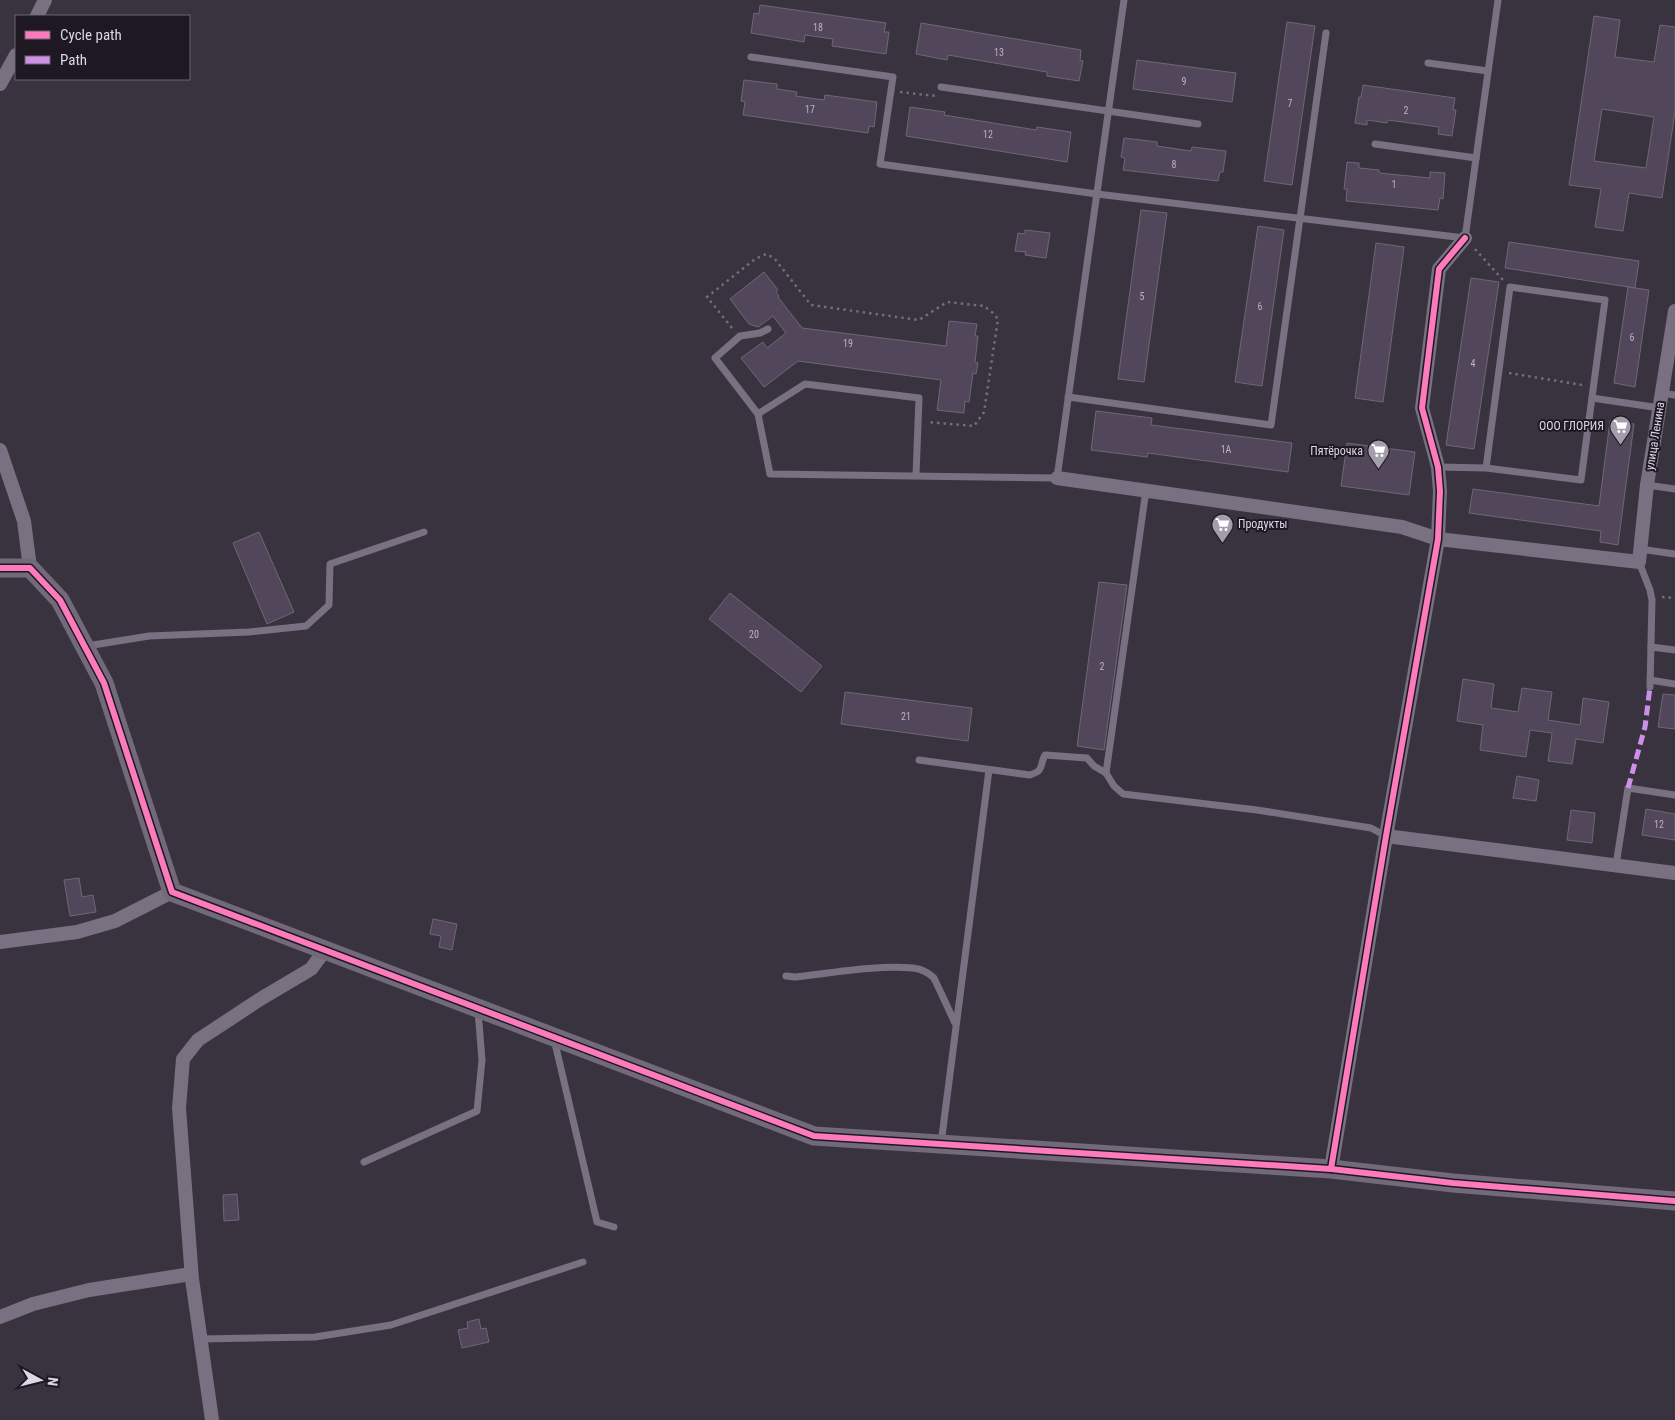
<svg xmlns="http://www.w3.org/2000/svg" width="1675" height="1420" font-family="'Roboto Condensed',sans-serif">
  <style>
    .building { fill: #51465a; stroke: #6e6874; fill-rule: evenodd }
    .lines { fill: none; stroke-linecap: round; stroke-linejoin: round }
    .path { stroke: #736c7a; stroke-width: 2.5; stroke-dasharray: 2.5 4; stroke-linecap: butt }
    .lane { stroke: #797081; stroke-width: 7 }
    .street { stroke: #797081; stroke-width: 14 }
    .secondary { stroke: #72697b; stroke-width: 19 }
    .quiet { stroke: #ce8fe9; stroke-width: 5; stroke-dasharray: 10 5; stroke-linecap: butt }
    .cycleway-casing { stroke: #1e1823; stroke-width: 9 }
    .cycleway { stroke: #fd7abc; stroke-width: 6 }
    .labels { text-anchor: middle; stroke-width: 4; stroke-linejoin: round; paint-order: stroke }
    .number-label { font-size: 10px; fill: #bbb3c4 }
    .poi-label { font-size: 12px; fill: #ded7e7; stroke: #1e1823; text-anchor: end }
    .street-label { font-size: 12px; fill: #ded7e7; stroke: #1e1823 }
  </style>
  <rect width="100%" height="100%" fill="#39333f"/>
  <g class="building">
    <polygon points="760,5 886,23 884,32 889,32 886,54 832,46 833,39 805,35 804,42 751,33 754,13 759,14"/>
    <path d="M1594 16 1620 20 1615 57 1654 62 1660 25 1675 27V112L1662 198 1629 193 1623 231 1595 227 1601 189 1569 185ZM1602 109 1654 117 1646 168 1594 161Z"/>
    <polygon points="1287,22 1315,26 1292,185 1264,181"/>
    <polygon points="921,23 1081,50 1080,60 1083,61 1079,81 1047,76 1047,72 948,55 947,60 916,54"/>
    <polygon points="1137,60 1236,73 1232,102 1133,89"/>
    <polygon points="744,80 777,84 777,89 797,92 796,96 824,100 825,95 877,102 874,127 869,126 868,133 743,115 745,102 741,101"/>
    <polygon points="1363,85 1455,98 1453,110 1456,110 1452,136 1438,134 1439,127 1388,120 1387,123 1367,120 1367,125 1355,123 1359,97 1361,97"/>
    <polygon points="910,107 945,112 944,115 1036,130 1037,127 1071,132 1067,162 906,136"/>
    <polygon points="1124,138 1157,142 1157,146 1191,151 1192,147 1226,151 1223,172 1220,172 1218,181 1123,170 1125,158 1121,157"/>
    <polygon points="1347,162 1359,163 1359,168 1379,170 1379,173 1430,178 1430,172 1445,173 1443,199 1440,198 1438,210 1346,201 1347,189 1344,189"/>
    <polygon points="1141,210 1167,213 1144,382 1118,379"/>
    <polygon points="1258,226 1284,230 1262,386 1235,382"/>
    <polygon points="1025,230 1050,233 1046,258 1025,255 1026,252 1015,251 1018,233 1025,234"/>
    <polygon points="1509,242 1639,261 1635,288 1505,268"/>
    <polygon points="1376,243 1404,247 1383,402 1355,398"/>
    <polygon points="764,272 778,290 776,292 779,296 778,297 802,328 946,346 949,321 977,324 975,336 978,336 975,362 978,363 976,374 973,373 969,402 965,401 964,413 937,410 941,380 798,361 764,387 741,358 763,342 767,348 786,333 773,316 758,327 749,324 730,299"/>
    <polygon points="1471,278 1499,282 1474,449 1446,445"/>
    <polygon points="1628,287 1649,290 1635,387 1614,383"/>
    <polygon points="1096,411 1152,418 1151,425 1292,443 1288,472 1148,453 1147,457 1091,450"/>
    <polygon points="1610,421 1634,424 1618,545 1600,542 1601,531 1469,513 1473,489 1599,506"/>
    <polygon points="1347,443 1415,452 1409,495 1341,486"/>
    <polygon points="259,532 294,612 267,624 233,543"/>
    <polygon points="1099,582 1127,585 1104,750 1077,746"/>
    <polygon points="730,593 822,666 801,692 709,619"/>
    <polygon points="1463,679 1494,684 1491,708 1518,712 1522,688 1552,692 1548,720 1580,725 1583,698 1609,702 1603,743 1576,739 1572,764 1548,761 1552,733 1530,730 1526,757 1480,750 1483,725 1457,721"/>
    <polygon points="845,692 972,708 968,741 841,724"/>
    <polygon points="1663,694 1675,695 1675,729 1658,727"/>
    <polygon points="1517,776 1539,780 1536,801 1513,798"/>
    <polygon points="1646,809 1675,814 1675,840 1642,835"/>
    <polygon points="1571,810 1595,813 1592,843 1567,840"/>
    <polygon points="79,878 82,897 93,895 96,912 70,916 64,880"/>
    <polygon points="433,919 457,924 452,950 439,947 441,936 430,934"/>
    <polygon points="237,1194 239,1220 224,1221 223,1195"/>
    <polygon points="479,1319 481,1329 486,1328 489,1342 462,1348 458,1330 468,1328 467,1322"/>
  </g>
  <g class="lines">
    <g class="path">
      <polyline points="900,92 936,96"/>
      <polyline points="1475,249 1503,280"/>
      <polyline points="732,328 707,297 755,259 766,254 774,258 811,305 919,320 947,302 984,306 993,313 998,319 984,412 974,426 927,422"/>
      <polyline points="1509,373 1582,385"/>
      <polyline points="1662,597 1675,598"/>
    </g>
    <g class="lane">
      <polyline points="751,57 893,77 880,164 1097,194 1465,238 1498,0"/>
      <polyline points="1428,63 1488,71"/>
      <polyline points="941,87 1198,124"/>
      <polyline points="1375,144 1476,158"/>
      <polyline points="768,329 760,333 740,336 715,358 758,414 770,474 1057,478 1124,0"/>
      <polyline points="1662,393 1675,395"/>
      <polyline points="1068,397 1271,425 1326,33"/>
      <polyline points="1592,398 1660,408"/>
      <polyline points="758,414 805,384 919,398 916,475"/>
      <polyline points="1438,467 1486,468 1581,480 1605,300 1510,287 1486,468"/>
      <polyline points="1647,485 1675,489"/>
      <polyline points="1640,549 1675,554"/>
      <polyline points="1639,562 1650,590 1652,600 1650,687"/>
      <polyline points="87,646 149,636 249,632 306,626 329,605 330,564 424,532"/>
      <polyline points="1651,647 1675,650"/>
      <polyline points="1650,680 1675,684"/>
      <path d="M919 760 1030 775C1045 770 1039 766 1045 755L1087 758 1094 766 1106 773 1114 786 1123 794 1257 810 1371 828 1386 836"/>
      <polyline points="1106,773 1146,490"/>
      <polyline points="1616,865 1628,788 1675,795"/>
      <path d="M786 976 795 977C832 973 876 965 913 968 921 969 928 972 934 978L955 1023"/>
      <polyline points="554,1039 597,1222 614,1227"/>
      <polyline points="941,1144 989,770"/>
      <polyline points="364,1162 477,1111 482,1060 478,1011"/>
      <polyline points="200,1339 315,1337 391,1325 583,1262"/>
    </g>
    <g class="street">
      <polyline points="37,16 45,0"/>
      <polyline points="0,84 16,55"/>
      <polyline points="0,450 24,521 30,568"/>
      <polyline points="1057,478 1402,527 1438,539 1639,562 1647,485 1675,311"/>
      <polyline points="1386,836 1675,873"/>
      <polyline points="0,942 77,932 115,921 172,892"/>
      <polyline points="1331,1169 1386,836 1438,539 1440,491 1438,467 1422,408 1439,269 1465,238"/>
      <polyline points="0,1317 33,1304 89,1290 191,1274"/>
      <polyline points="212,1420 192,1279 179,1108 183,1059 198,1040 262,998 311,969 325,950"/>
    </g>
    <polyline class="secondary" points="0,568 30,568 60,600 104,683 172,892 814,1136 1331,1169 1453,1183 1675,1201"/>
    <polyline class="quiet" points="1628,788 1645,727 1650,687"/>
    <defs>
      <g id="cycleway">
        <polyline points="0,568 30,568 60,600 104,683 172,892 814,1136 1331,1169 1453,1183 1675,1201"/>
        <polyline points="1331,1169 1386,836 1438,539 1440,491 1438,467 1422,408 1439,269 1465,238"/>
      </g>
    </defs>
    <use href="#cycleway" class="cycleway-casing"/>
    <use href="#cycleway" class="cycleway"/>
  </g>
  <defs>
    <symbol id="supermarket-pin" viewBox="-11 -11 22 30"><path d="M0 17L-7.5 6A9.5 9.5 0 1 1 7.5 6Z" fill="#a49eac" stroke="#1e1823"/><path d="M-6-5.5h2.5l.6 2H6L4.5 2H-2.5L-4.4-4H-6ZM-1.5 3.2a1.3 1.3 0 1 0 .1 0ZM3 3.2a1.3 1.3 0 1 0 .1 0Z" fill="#fff"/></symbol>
  </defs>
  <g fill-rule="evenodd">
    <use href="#supermarket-pin" x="1608" y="414" width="25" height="34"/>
    <use href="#supermarket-pin" x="1366" y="438" width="25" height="34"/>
    <use href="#supermarket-pin" x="1210" y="512" width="25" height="34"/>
  </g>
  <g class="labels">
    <g class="number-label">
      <text x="818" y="31">18</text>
      <text x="999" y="56">13</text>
      <text x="1184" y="85">9</text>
      <text x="1290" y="107">7</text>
      <text x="810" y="113">17</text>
      <text x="1406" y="114">2</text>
      <text x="988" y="138">12</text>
      <text x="1174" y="168">8</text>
      <text x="1394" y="188">1</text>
      <text x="1142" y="300">5</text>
      <text x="1260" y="310">6</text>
      <text x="1632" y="341">6</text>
      <text x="848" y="347">19</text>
      <text x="1473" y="367">4</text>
      <text x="1226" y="453">1А</text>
      <text x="754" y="638">20</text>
      <text x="1102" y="670">2</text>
      <text x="906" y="720">21</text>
      <text x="1659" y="828">12</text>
    </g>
    <g class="poi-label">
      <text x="1604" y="430">ООО ГЛОРИЯ</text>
      <text x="1363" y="455">Пятёрочка</text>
      <text x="1238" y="528" text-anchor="start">Продукты</text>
    </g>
    <g class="street-label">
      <text transform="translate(1655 436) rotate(-81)" y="4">улица Ленина</text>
    </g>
  </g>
  <rect x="15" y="15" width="175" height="65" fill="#1e1823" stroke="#6b6471"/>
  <rect x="25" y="31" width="25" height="8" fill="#fd7abc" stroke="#6b6471"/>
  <text x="60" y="40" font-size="15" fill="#ded7e7">Cycle path</text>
  <rect x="25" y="56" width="25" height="8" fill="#ce8fe9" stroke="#6b6471"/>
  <text x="60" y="65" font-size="15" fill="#ded7e7">Path</text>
  <g transform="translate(40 1380) rotate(97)" stroke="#1e1823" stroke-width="4" paint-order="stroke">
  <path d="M0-4L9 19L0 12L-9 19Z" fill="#ded7e7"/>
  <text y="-8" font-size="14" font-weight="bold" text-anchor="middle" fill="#ded7e7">N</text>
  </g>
</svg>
